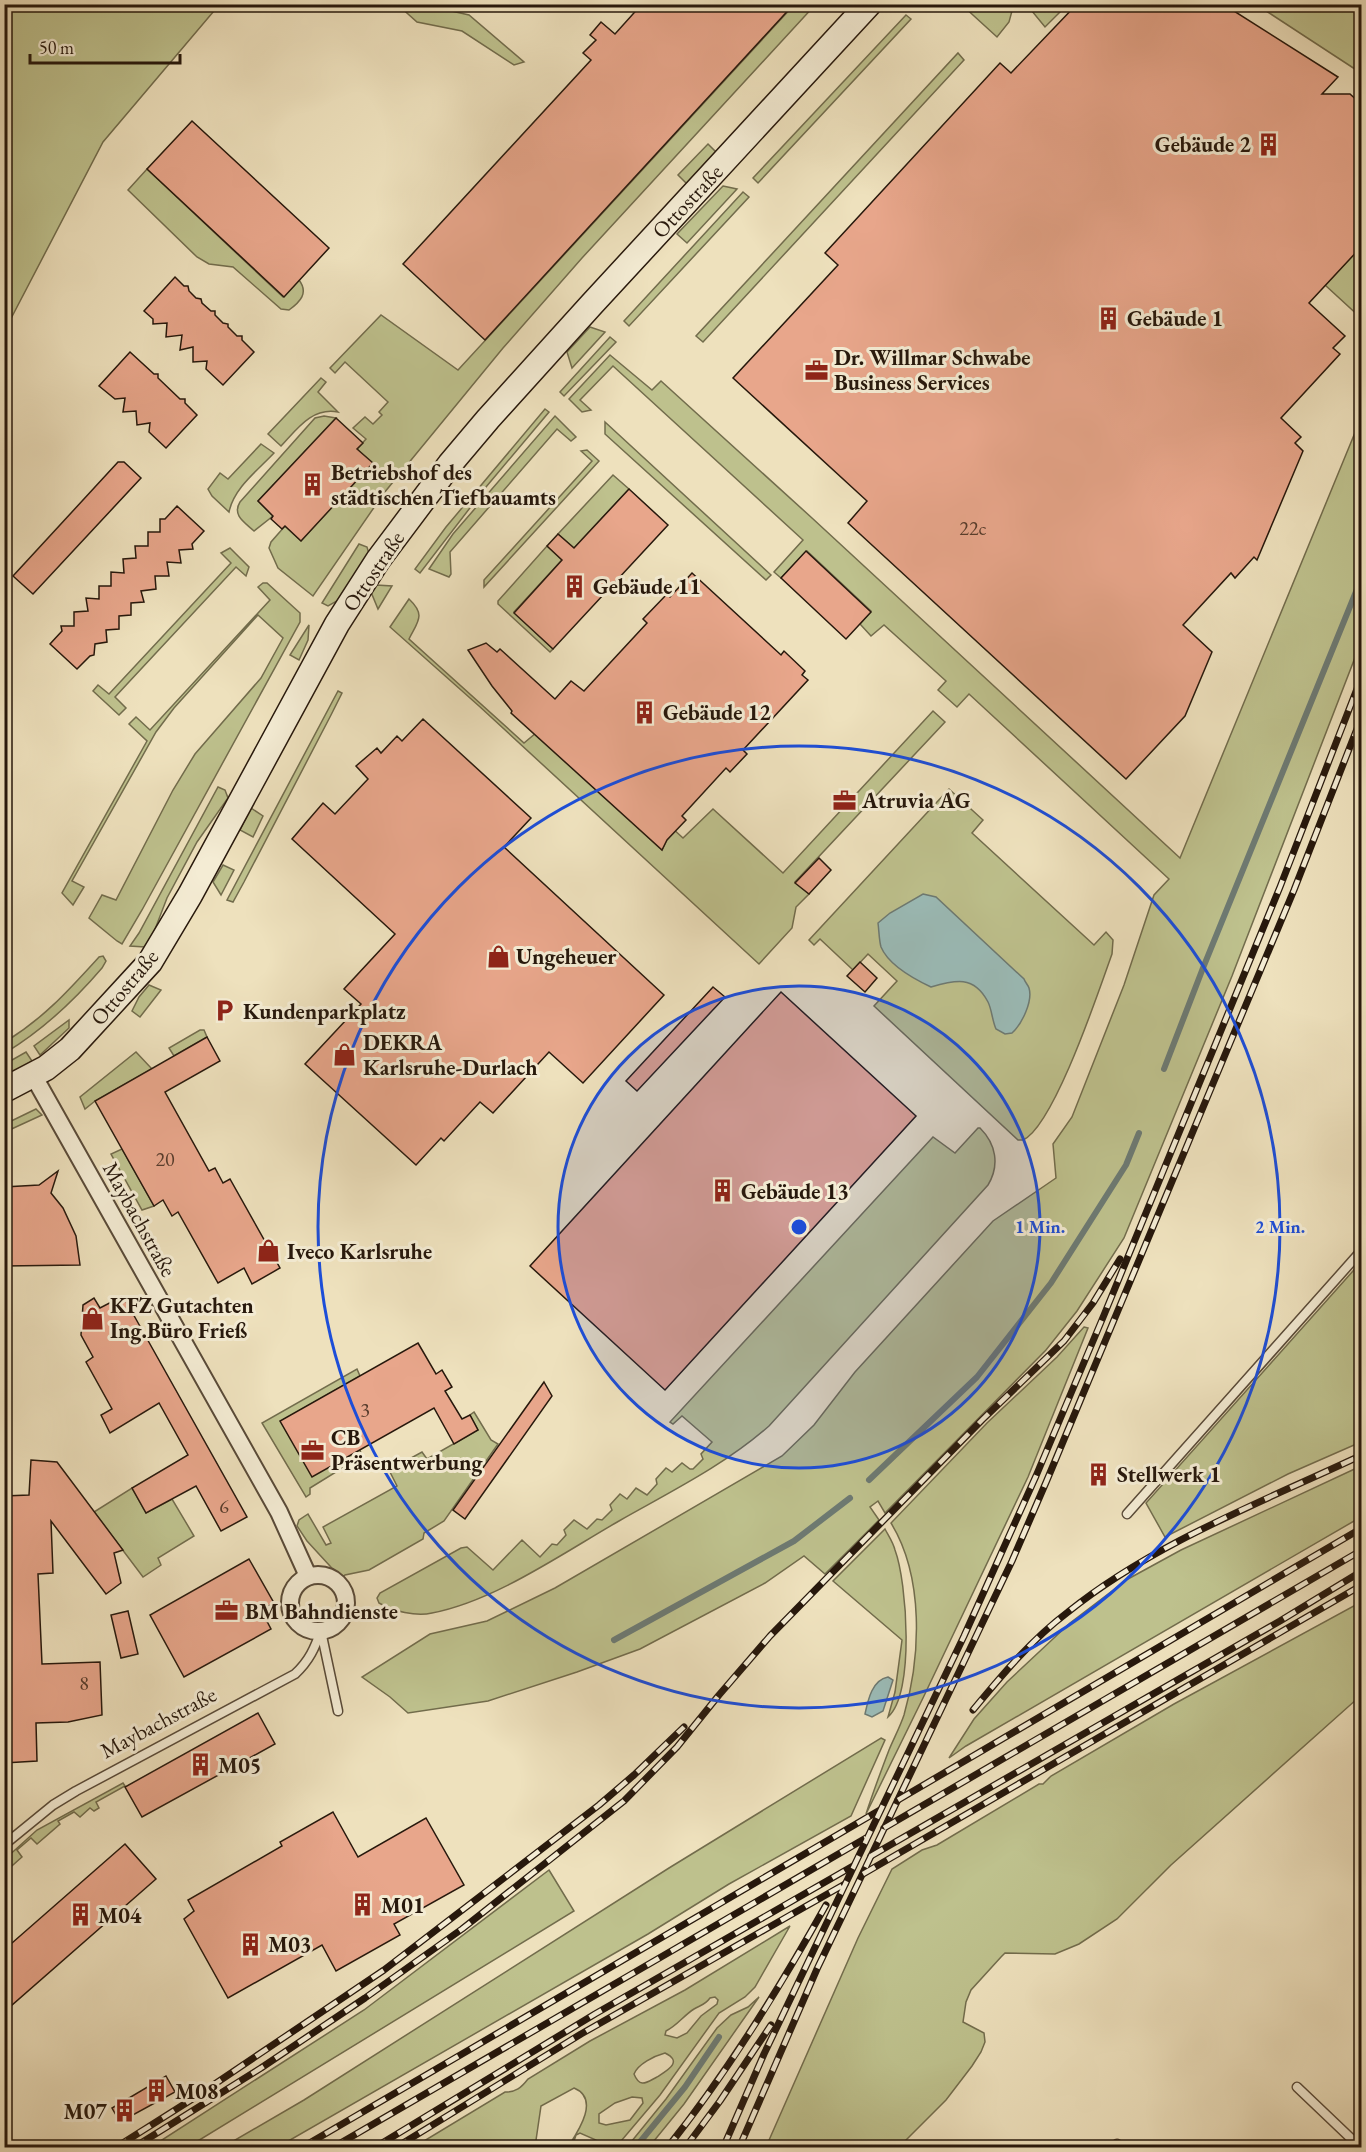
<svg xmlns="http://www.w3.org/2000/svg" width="1366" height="2152" font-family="'EB Garamond',serif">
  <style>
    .green { fill: #bec18d; stroke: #726c4c; stroke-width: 1.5; fill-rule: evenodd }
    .water { fill: #9bbcb8; stroke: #6d7a73; stroke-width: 1.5 }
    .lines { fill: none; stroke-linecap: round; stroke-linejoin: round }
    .stream { stroke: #6d7a73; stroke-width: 6 }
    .building { fill: #e8a68b; stroke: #27180c; stroke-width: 1.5 }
    .lane-casing { stroke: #594a38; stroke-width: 11 }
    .street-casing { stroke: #594a38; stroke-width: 20 }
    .secondary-casing { stroke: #27180c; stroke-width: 27 }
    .lane { stroke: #f4ecd4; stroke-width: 8 }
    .street { stroke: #f4ecd4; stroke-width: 16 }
    .secondary { stroke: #f4ecd4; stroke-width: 24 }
    .rail-casing { stroke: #27180c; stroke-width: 7 }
    .rail { stroke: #f4ecd4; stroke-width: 4.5; stroke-dasharray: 14; stroke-linecap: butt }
    .ring { fill: none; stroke: #1d4ed8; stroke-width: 3 }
    .labels { text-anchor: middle; stroke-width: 6; stroke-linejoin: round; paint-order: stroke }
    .number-label { font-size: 20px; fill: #573c2c }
    .poi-label { font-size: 22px; font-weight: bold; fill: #27180c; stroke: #f4ecd4; text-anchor: start }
    .street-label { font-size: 22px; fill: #27180c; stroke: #f4ecd4 }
    .centre { fill: #1d4ed8; stroke: #f4ecd4; stroke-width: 3 }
    .ring-label { font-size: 18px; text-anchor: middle; font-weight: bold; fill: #1d4ed8; stroke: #f4ecd4; stroke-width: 6; stroke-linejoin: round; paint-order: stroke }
  </style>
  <rect width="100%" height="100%" fill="#eee1bd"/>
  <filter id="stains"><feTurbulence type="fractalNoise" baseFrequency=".00333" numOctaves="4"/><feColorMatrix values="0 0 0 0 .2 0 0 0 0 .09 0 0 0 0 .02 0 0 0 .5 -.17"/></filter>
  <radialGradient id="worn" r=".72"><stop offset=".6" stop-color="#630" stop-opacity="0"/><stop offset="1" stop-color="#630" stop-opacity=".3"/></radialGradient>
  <g class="green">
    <polygon points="5,4 219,5 103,142 5,330"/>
    <polygon points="398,5 425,5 469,15 524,62 514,65 462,31 417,22"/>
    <polygon points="794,5 815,5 582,258 503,348 384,493 313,596 278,568 269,548 271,542 285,526 301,541 372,463 357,449 366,439 353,428 365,417 373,424 382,415 379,412 388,402 345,362 335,373 330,368 381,315 458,370"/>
    <polygon points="962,5 1007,5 1012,11 1009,22 997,37"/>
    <polygon points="1027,5 1067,5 1045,27"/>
    <polygon points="1257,5 1361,5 1361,73"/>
    <polygon points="906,15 911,19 758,183 753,178"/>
    <polygon points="958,53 964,60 703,342 696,336"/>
    <polygon points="708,144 717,153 687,184 678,175"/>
    <path d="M147 169 283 297 299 280C309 293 300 302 289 310L281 309 233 267 209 264 197 257 128 190Z"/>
    <polygon points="723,186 737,189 687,243 677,234"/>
    <polygon points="743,192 749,197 629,326 624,321"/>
    <polygon points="1361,246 1361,293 1355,309 1361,312 1361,318 1325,285"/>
    <polygon points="590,327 605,332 572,368 567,352"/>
    <polygon points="610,337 616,342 564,396 560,392"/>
    <polygon points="610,355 652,390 661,381 812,518 1180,858 1361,418 1361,642 1232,976 1124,1238 1077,1311 1046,1350 885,1513 878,1501 870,1507 879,1520 825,1574 804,1556 765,1583 640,1649 577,1672 488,1701 408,1713 390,1697 362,1677 430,1634 487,1621 555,1588 782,1456 814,1425 855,1372 993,1221 1056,1178 1053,1144 1072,1117 1124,985 1154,895 1169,879 969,694 957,707 938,690 946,681 884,625 871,636 860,624 871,611 807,551 781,578 774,572 803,540 613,366 580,400 591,410 582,412 569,399"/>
    <path d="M321 378 326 382 318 392 338 412C312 407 297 429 281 446L268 434Z"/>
    <polygon points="545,409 549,412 486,487 420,573 415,569 446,527"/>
    <path d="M324 416 336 418 258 501 273 516 254 531C244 522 232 515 240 502L315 418Z"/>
    <polygon points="555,416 576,437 571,441 557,429 450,552 451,574 449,577 429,569 453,534"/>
    <polygon points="605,422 771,575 766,580 605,434"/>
    <path d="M261 444 274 453C257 471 234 488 229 512L212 496 208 489 220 473 228 479Z"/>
    <polygon points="587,450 599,461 484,587 484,580 592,461 581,451"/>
    <polygon points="613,475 629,489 574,548 558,534"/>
    <polygon points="359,544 367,547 369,554 337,601 328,606 322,603"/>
    <polygon points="547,546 562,560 514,612 553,649 550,652 498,604 498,601"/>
    <polygon points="230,548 249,567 246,576 236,567 115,697 126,708 119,715 93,691 98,685 109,694 231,563 221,553"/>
    <polygon points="263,583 267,583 300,613 300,622 142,910 122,944 117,941 89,918 102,895 116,900 173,790 195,754 261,678 283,638 258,615 174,708 156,732 72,881 84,887 73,905 62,893 147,741 129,724 136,717 150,730 270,600 258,587"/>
    <polygon points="376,585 392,586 378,609 371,592"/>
    <path d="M409 599C426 615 418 621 409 639L524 743 536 733 662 850 672 828 683 838 713 809 783 873 933 711 945 722 795 882 809 894 796 907 792 928 759 964 479 706 390 627Z"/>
    <polygon points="309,625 308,640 299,660 290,655"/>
    <polygon points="338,691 342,693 331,715 244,882 233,902 227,900"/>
    <polygon points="218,787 225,790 228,798 197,842 167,898 152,937 145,947 130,946 139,933"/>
    <path d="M949 789 983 820 972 833 1094 945 1106 932 1113 940 1112 954C1099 990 1054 1126 1023 1140H1018L874 1006 897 981 868 954 853 970 820 939 814 945 809 940Z"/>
    <polygon points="251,808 263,816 253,837 240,830"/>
    <polygon points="223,865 234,870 221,895 213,882"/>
    <path d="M103 956 106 961 102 968C73 1002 43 1030 5 1053V1042C44 1018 68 991 99 957Z"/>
    <polygon points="149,985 161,990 140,1017 132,1011 139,997"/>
    <polygon points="69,1020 69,1028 40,1055 34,1046"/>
    <polygon points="200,1030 204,1030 207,1037 174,1056 169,1048"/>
    <polygon points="26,1052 32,1061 5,1078 5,1064"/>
    <polygon points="136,1052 152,1069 95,1101 85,1109 80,1097"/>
    <polygon points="36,1109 42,1115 5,1132 5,1124"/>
    <path d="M978 1128H980C996 1144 1000 1165 988 1185L769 1426C725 1465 670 1492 619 1521 563 1553 495 1601 432 1613 416 1617 393 1611 379 1603L377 1598 380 1593 461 1548 467 1547 493 1570 522 1540 540 1557 552 1544 557 1545 566 1535 564 1530 574 1520 587 1529 597 1519 602 1520 612 1510 610 1505 620 1494 627 1499 636 1488 647 1495 657 1484 656 1479 666 1468 672 1472 682 1463 690 1469H693L703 1459 701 1454 712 1442 682 1416 673 1424 670 1422 933 1137 955 1153Z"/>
    <polygon points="122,1149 154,1206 142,1210 111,1154"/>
    <polygon points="1361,1262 1361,1442 1288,1474 1165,1537 1146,1503"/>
    <path d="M1084 1327 1088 1328 1028 1477 923 1698 866 1814C873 1792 881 1771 889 1750 894 1738 900 1727 904 1715 921 1656 924 1577 891 1523L987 1423 1057 1357Z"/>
    <polygon points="357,1369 360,1376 281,1421 360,1450 362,1456 310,1488 310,1494 306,1497 262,1423"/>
    <polygon points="474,1412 491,1440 498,1444 444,1521 424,1533 423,1539 369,1570 345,1575 341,1578 307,1541 297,1526 299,1520 308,1514 326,1545 331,1543 323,1527 397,1486 389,1470 422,1452 427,1459 478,1430 470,1415"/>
    <polygon points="1361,1466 1361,1517 966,1746 949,1758 974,1719 1007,1682 1070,1623 1128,1579 1181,1550"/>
    <polygon points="132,1488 146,1513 172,1499 194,1536 158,1558 161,1565 143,1577 94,1512"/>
    <path d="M885 1529C888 1535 893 1542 895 1550 907 1582 915 1694 888 1717L895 1692 902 1640 833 1581Z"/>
    <polygon points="1361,1602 1361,1699 1358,1698 1171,1865 1117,1919 1079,1944 1055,1954 1005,1953 1001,1957 971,1990 966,2002 963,2022 984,2033 985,2042 981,2052 972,2066 946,2100 899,2147 766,2147 858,1938 892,1869 922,1850 937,1845 1039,1784 1043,1784 1051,1776 1174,1704"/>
    <polygon points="881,1738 885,1740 851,1816 729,1884 648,1934 278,2147 223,2147 304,2100 669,1868"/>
    <polygon points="123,1783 125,1786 96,1802 99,1808 94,1811 90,1808 80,1817 74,1812 58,1821 60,1824 37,1844 31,1838 17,1850 22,1857 5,1872 5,1859 37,1830"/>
    <polygon points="549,1870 574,1911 188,2147 151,2147 364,2010"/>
    <path d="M790 1926 755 1987 745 1997 719 2013 660 2095 616 2147H599L596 2140 580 2133 576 2135 573 2144 568 2147C577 2133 601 2099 574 2088L541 2106 535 2147H414L505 2092C516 2092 521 2088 528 2079L590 2041 685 1990ZM715 1997 718 2000 717 2004 701 2016 687 2033 677 2038 665 2035 666 2031C678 2025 683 2016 694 2009 701 2005 705 2005 710 1998ZM665 2053C684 2062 666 2071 657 2077 647 2082 640 2089 634 2074 638 2064 654 2056 665 2053ZM632 2097 642 2098 643 2103 630 2120 606 2125 599 2123V2114L615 2103Z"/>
    <polygon points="759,1997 684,2104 649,2147 627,2147 666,2099 717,2028 731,2015 748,2007"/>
  </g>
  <g class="water">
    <path d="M923 894 936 897 1024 979C1025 982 1028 985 1029 988 1033 1001 1022 1024 1012 1033L1005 1034 996 1029C992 1020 992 1010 988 1002 974 975 955 980 931 987 914 979 889 966 881 947 879 940 879 930 878 923L890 913Z"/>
    <path d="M888 1677 893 1680 883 1711 872 1717 865 1714C868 1700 872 1680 888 1677Z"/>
  </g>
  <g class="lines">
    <g class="stream">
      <polyline points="1164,1069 1203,968 1362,577"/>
      <polyline points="869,1480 977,1377 1051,1283 1126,1165 1139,1133"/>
      <polyline points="614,1640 794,1541 850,1498"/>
      <polyline points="635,2148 685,2087 719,2037"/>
    </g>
  </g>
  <g class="building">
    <polygon points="642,4 794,4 485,340 403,264 591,60 583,53 596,40 590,35 601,22 615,34"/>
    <polygon points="1077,4 1223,4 1338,77 1322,94 1350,94 1362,105 1362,246 1309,303 1345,336 1333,348 1340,354 1281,418 1301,437 1295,443 1303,451 1257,560 1254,557 1235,578 1231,573 1183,625 1212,652 1185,716 1126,779 848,523 867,501 733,378 838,265 825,253 1000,63 1011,73"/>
    <polygon points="192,121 329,248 284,297 147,169"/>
    <polygon points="175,277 184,286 188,286 189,291 196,298 201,299 202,303 211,311 215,311 215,315 223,323 228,324 228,327 237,336 242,336 242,340 254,352 223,385 206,369 207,361 193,362 193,347 180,350 182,335 166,337 167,323 153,324 153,319 144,311"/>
    <polygon points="130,352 154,374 158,374 158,378 180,399 185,399 185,403 197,415 166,448 149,432 150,423 137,425 136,411 123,412 125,398 115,399 99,386"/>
    <polygon points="336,418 363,443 357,449 373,463 301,541 285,526 282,529 271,519 273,516 258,501"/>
    <polygon points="118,462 124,462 141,478 33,594 13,576"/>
    <polygon points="629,489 668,525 553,649 514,613 562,560 547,546 558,534 574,548"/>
    <polygon points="177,506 204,531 192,544 193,549 179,550 181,563 167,562 169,576 155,576 156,589 141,591 144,602 131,603 131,615 119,616 119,629 106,630 107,642 95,644 94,655 90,656 77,669 50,644 62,631 61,626 74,626 74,612 88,611 86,598 99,599 99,586 111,586 111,572 124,573 123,559 136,558 135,546 148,546 148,532 160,532 160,519 165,519"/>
    <polygon points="806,551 871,612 846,639 781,578"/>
    <polygon points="692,573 781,655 784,651 805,671 802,675 808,680 743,750 747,754 730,772 726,768 682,816 686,820 667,840 662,850 511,713 512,711 492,686 468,650 486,643 497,652 500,649 555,699 571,681 584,691 647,623 643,619 667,594 670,597"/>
    <polygon points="423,719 531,818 504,847 664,995 583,1083 549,1052 493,1113 480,1102 444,1141 441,1138 416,1165 305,1064 361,1004 344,989 395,934 292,839 323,803 335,814 368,779 356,766 377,748 381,753 397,736 402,741"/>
    <polygon points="819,858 831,870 809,894 795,883"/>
    <polygon points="860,962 877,978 865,992 847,976"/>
    <polygon points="713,987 725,997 637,1091 626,1081"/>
    <polygon points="781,992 916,1116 665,1390 530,1266"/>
    <polygon points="207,1037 220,1061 165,1092 209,1171 215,1168 223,1183 230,1179 280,1268 252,1284 244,1268 218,1283 178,1212 172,1216 163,1200 154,1206 95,1101"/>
    <polygon points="58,1171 51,1193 63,1208 76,1236 80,1265 4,1266 4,1187 39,1185"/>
    <polygon points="123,1296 247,1517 221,1531 196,1486 146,1513 132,1488 188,1455 159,1403 110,1433 101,1415 112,1409 86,1362 93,1357 81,1335 83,1305 94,1298 100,1308"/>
    <polygon points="418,1343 436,1374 442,1370 452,1387 445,1391 462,1419 470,1415 478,1430 454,1444 434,1408 312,1477 280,1421"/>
    <polygon points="544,1382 552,1396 465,1519 453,1510"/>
    <polygon points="31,1460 57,1462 123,1550 114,1553 121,1583 106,1594 51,1521 53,1573 38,1574 42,1664 100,1662 102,1715 68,1722 36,1723 37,1761 4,1763 4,1496 29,1495"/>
    <polygon points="249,1559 274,1603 261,1610 271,1629 184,1677 150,1615"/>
    <polygon points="128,1611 138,1654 121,1658 111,1615"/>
    <polygon points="258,1713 275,1744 142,1817 125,1787"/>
    <polygon points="333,1812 358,1857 426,1818 464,1885 394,1924 400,1935 336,1971 322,1945 228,1998 184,1919 194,1911 188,1900 282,1846 280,1842"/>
    <polygon points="125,1844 156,1879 4,2012 4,1950"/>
    <polygon points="166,2076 175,2092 120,2122 112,2108"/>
  </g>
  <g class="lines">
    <defs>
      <g id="lane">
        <polyline points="1127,1514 1362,1250"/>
        <polyline points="321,1631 338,1711"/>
        <path d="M4 1845 53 1805 76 1791 295 1674C309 1661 315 1648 321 1630"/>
        <polyline points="1297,2087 1361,2148"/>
        <polyline points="1117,2144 1119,2148"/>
      </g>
      <g id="street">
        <polyline points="33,1075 279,1512 308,1576"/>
        <circle cx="318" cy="1603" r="28"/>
      </g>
      <polyline id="secondary" points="4,1090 46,1068 70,1049 150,962 190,895 337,624 378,560 450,464 488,419 592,304 869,4"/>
    </defs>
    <use href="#lane" class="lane-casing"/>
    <use href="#street" class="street-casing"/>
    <use href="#secondary" class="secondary-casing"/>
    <use href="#lane" class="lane"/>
    <use href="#street" class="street"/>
    <use href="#secondary" class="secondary"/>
    <defs>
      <g id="rail">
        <path d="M973 1710C1002 1675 1031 1640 1068 1612 1154 1543 1262 1502 1362 1455"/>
        <polyline points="898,1800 1362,1528"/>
        <polyline points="884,1828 1362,1550"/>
        <polyline points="871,1856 1280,1621 1362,1571"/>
        <polyline points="863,1874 1362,1585"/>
        <polyline points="115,2148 194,2098 384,1970 599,1805 634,1775 684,1727"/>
        <polyline points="133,2148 261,2068 365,1998 462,1929 624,1801 677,1747 719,1695 770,1636 982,1420 1064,1341 1093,1303 1120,1259"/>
        <polyline points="301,2148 880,1810"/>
        <polyline points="332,2148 866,1838"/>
        <polyline points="374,2148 595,2014 853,1866"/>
        <polyline points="395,2148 581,2034 845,1884"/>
        <path d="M667 2148C728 2072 779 1989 826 1905"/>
        <polyline points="685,2148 720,2101 771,2025"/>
        <polyline points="723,2148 764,2054 964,1636 1036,1476 1104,1315 1280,887 1362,676"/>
        <polyline points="739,2148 817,1969 1012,1561 1047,1480 1294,890 1362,716"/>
      </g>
    </defs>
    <use href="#rail" class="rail-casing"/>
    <use href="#rail" class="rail"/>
  </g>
  <circle cx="799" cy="1227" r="241" fill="#1d4ed8" fill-opacity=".12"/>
  <g class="ring">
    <circle cx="799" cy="1227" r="241"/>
    <circle cx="799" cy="1227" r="481"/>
  </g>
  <defs>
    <symbol id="building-bare" viewBox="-9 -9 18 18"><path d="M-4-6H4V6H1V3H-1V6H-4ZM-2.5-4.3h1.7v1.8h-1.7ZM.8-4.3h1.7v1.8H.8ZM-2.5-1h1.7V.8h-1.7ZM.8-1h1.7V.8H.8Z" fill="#8f2418" stroke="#f4ecd4" stroke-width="2.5" paint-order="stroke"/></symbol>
    <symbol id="office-bare" viewBox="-9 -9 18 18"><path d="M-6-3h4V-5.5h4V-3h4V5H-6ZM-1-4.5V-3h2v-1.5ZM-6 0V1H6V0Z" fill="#8f2418" stroke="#f4ecd4" stroke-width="2.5" paint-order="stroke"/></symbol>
    <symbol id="shop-bare" viewBox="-9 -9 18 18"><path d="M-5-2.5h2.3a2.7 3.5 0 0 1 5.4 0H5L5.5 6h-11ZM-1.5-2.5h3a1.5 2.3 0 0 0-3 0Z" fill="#8f2418" stroke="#f4ecd4" stroke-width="2.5" paint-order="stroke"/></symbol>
    <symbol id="parking-bare" viewBox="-9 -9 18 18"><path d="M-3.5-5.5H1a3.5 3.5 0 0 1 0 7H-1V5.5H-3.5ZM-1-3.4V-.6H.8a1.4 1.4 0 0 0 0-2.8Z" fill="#8f2418" stroke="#f4ecd4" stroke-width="2.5" paint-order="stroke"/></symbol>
  </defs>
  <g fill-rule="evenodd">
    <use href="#building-bare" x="1252" y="128" width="33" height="33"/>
    <use href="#building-bare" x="1092" y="302" width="33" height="33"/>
    <use href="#office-bare" x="800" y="354" width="33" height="33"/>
    <use href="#building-bare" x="296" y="468" width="33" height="33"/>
    <use href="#building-bare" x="558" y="570" width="33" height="33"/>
    <use href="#building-bare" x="628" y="696" width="33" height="33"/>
    <use href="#office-bare" x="828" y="784" width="33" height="33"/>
    <use href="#shop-bare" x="482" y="940" width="33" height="33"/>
    <use href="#parking-bare" x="208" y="994" width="33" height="33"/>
    <use href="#shop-bare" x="328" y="1038" width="33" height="33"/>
    <use href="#building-bare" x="706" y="1174" width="33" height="33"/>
    <use href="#shop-bare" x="252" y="1234" width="33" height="33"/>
    <use href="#shop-bare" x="76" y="1302" width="33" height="33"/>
    <use href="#office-bare" x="296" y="1434" width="33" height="33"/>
    <use href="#building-bare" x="1082" y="1458" width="33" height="33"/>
    <use href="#office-bare" x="210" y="1594" width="33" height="33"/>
    <use href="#building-bare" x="184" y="1748" width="33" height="33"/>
    <use href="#building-bare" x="346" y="1888" width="33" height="33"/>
    <use href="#building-bare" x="64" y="1898" width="33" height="33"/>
    <use href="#building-bare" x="234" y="1928" width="33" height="33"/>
    <use href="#building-bare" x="140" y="2074" width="33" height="33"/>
    <use href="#building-bare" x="108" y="2094" width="33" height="33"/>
  </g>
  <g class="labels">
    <g class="number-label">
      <text x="973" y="535">22c</text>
      <text x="165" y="1166">20</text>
      <text x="365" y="1417">3</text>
      <text x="224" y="1513">6</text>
      <text x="84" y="1690">8</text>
    </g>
    <g class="poi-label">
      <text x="1251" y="152" text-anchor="end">Gebäude 2</text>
      <text x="1127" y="326">Gebäude 1</text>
      <text x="834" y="365">Dr. Willmar Schwabe<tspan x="834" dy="25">Business Services</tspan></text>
      <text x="331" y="480">Betriebshof des<tspan x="331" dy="25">städtischen Tiefbauamts</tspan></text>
      <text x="593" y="594">Gebäude 11</text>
      <text x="663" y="720">Gebäude 12</text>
      <text x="862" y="808">Atruvia AG</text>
      <text x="516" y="964">Ungeheuer</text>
      <text x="243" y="1019">Kundenparkplatz</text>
      <text x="363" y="1050">DEKRA<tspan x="363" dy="25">Karlsruhe-Durlach</tspan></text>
      <text x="741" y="1199">Gebäude 13</text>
      <text x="287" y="1259">Iveco Karlsruhe</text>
      <text x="110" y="1313">KFZ Gutachten<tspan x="110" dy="25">Ing.Büro Frieß</tspan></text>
      <text x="331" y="1445">CB<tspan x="331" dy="25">Präsentwerbung</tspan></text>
      <text x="1117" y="1482">Stellwerk 1</text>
      <text x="245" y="1619">BM Bahndienste</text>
      <text x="218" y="1773">M05</text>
      <text x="381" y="1913">M01</text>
      <text x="98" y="1923">M04</text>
      <text x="268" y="1952">M03</text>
      <text x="175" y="2099">M08</text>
      <text x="107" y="2119" text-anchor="end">M07</text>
    </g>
    <g class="street-label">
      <text transform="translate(687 201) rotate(-47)" y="8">Ottostraße</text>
      <text transform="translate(373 571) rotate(-56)" y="8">Ottostraße</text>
      <text transform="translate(124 987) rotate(-50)" y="8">Ottostraße</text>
      <text transform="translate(140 1219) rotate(61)" y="8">Maybachstraße</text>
      <text transform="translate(158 1722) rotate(-28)" y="8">Maybachstraße</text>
    </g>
  </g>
  <circle cx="799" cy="1227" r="9" class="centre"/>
  <g class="ring-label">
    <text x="1040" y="1233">1 Min.</text>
    <text x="1280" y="1233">2 Min.</text>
  </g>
  <rect width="1366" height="2152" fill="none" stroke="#eee1bd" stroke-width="24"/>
  <rect x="6" y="6" width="1354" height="2140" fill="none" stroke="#27180c" stroke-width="3"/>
  <rect x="12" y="12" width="1342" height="2128" fill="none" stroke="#27180c" stroke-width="1.5"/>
  <path d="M30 54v9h150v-9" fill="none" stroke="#27180c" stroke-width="3"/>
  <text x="39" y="54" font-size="18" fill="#27180c" stroke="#f4ecd4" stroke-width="4.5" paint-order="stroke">50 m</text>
  <rect width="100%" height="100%" filter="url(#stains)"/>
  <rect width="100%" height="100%" fill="url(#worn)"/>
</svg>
